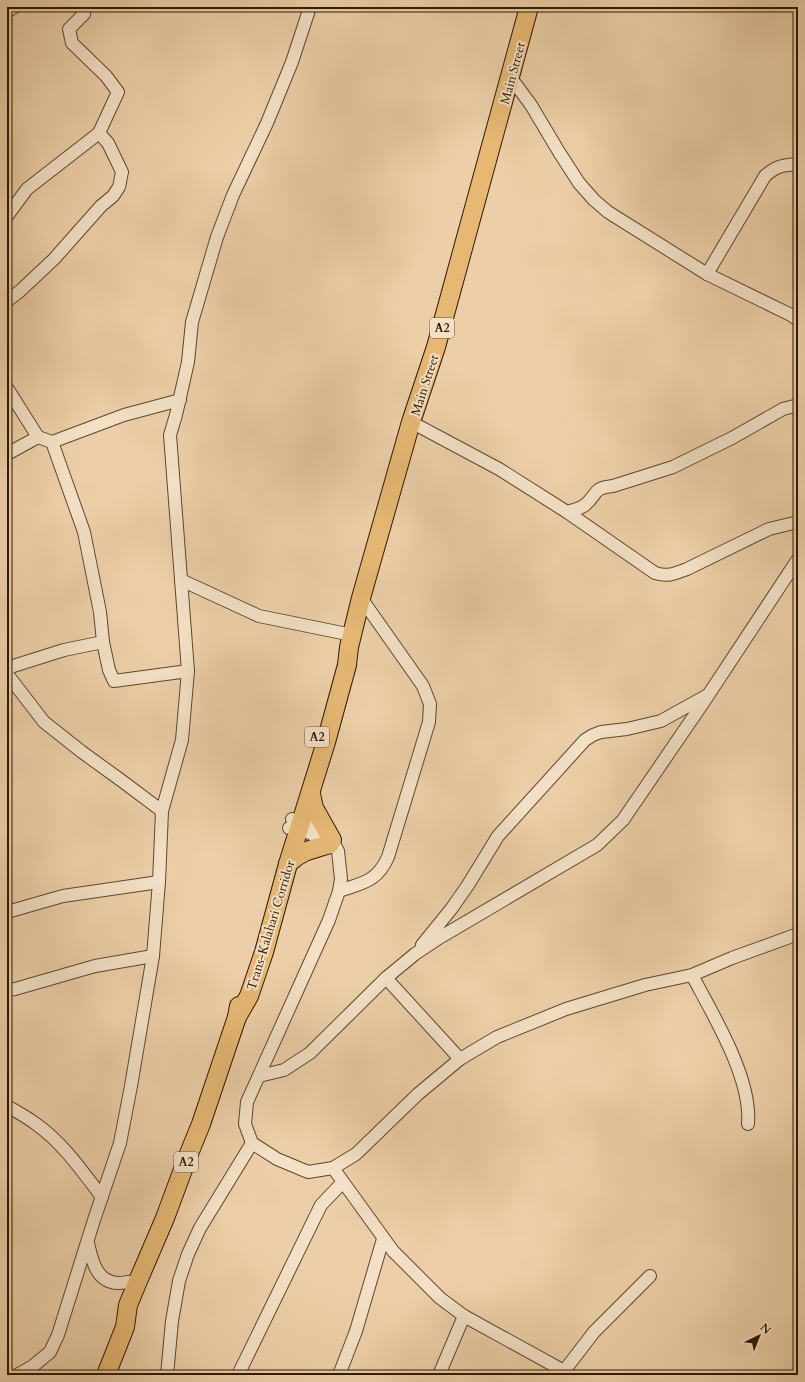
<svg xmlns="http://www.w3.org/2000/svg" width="805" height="1382" font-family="Cardo,serif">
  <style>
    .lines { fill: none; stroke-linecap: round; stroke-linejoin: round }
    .minor-casing { stroke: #5e472a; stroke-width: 14 }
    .highway-casing { stroke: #2f1a00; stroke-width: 20 }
    .minor { stroke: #f3e0c6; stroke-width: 12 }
    .highway { stroke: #e6b874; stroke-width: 18 }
    .labels { text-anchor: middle; stroke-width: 4; stroke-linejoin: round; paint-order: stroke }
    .shield { fill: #f3e0c6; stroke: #6a553b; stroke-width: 1 }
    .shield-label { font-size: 12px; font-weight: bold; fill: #2f1a00 }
    .street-label { font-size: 13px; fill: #2f1a00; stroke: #f3e0c6 }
  </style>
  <rect width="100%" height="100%" fill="#eccfa8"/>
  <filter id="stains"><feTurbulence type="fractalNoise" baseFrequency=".005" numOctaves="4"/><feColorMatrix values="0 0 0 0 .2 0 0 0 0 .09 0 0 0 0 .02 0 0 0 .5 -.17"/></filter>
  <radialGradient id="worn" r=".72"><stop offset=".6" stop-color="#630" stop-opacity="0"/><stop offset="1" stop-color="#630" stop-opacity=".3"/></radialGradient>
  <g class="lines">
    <defs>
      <g id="minor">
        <polyline points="7,12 14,7"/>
        <polyline points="511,78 531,105 559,152 579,183 594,200 608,212 707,274 791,315 798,320"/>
        <polyline points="7,216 27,189 99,133 118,92 106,76 72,43 69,29 84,14 85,8 83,7"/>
        <path d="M707 274 765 176C776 166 783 165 798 164"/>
        <polyline points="7,301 20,291 54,259 101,206 113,196 119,187 122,172 108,143 99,133"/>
        <polyline points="7,388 38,437"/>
        <path d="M411 422 499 469 567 512 655 573C668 577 674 574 687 569L769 529 798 522"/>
        <polyline points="52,442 84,532 100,612 103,642 109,670 114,681 188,671"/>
        <polyline points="7,454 38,437 52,442 124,415 180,400"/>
        <path d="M567 512C573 510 580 509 585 505 598 494 592 488 613 486L673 467 732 438 783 409 798 405"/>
        <polyline points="181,580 259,616 352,635"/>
        <polyline points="7,668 64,650 103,642"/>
        <polyline points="7,674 44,722 82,752 122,781 162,811 159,882 153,956 131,1086 120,1143 94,1220 58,1335 50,1352 33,1366 17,1375"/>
        <polyline points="162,811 182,740 188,671 170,435 176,415 188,362 192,322 217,237 233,195 267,123 292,62 310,7"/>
        <polyline points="292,819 313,825 320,828 332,840 338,851 341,879 339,891 329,920 247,1102 245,1124 252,1143 277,1159 308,1172 333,1168 356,1154 418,1094 460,1059 497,1037 566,1009 645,985 692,975 732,958 798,934"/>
        <polyline points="289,828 310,833 331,845"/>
        <path d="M339 891C362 883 377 882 388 857L429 722 430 704 423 686 361 598"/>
        <polyline points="7,912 63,896 159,882"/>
        <polyline points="422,945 452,908 468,885 498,836 585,740 593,735 601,732 627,729 661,721 706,696"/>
        <path d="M692 975C713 1015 752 1078 748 1124"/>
        <polyline points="386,978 460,1059"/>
        <polyline points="7,990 15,989 95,966 153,956"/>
        <polyline points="259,1076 284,1070 310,1053 386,978 415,954 439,938 597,845 623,820 703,703 798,559"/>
        <path d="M7 1106C17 1112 27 1117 36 1124 63 1143 82 1171 102 1197"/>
        <polyline points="333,1168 393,1251 440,1298 464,1316 564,1371"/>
        <path d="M88 1243C92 1260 96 1282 118 1283 124 1283 131 1281 138 1281"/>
        <polyline points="167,1375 172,1321 179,1281 188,1254 200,1228 252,1143"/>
        <polyline points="238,1375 321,1205 343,1182"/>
        <polyline points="339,1375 356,1331 383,1239"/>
        <polyline points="439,1375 464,1316"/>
        <polyline points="561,1375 594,1332 650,1276"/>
      </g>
      <g id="highway">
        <polyline points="311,794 314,808 332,840"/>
        <path d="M288 864C300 851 313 849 330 844"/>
        <polyline points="237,1017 249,996 264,952 288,864 326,742 347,665 349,647 361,598 411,422 436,347 529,7"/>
        <polyline points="106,1375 125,1327 128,1305 138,1281 165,1218 188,1156 201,1124 237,1017 239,1006"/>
      </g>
    </defs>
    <use href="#minor" class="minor-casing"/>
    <use href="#highway" class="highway-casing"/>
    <use href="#minor" class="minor"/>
    <use href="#highway" class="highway"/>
  </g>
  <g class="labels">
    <g class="shield">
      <rect x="430" y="318" width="24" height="20" rx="3"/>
      <rect x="305" y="727" width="24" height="20" rx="3"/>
      <rect x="174" y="1152" width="24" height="20" rx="3"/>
    </g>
    <g class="shield-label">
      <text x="442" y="332">A2</text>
      <text x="317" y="741">A2</text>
      <text x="186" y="1166">A2</text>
    </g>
    <g class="street-label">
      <text transform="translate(512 73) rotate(-75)" y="5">Main Street</text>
      <text transform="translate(424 385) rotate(-72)" y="5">Main Street</text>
      <text transform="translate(270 925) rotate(-73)" y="5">Trans-Kalahari Corridor</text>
    </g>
  </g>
  <rect width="805" height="1382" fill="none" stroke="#eccfa8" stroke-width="24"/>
  <rect x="8" y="8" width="789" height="1366" fill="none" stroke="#2f1a00" stroke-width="2"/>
  <rect x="12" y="12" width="781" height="1358" fill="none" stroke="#2f1a00"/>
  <g transform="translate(759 1336) rotate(43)" stroke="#f3e0c6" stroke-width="3" paint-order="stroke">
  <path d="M0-3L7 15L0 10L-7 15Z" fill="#2f1a00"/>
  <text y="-6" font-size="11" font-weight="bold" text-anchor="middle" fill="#2f1a00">N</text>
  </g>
  <rect width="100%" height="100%" filter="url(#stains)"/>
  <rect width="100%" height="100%" fill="url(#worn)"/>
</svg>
